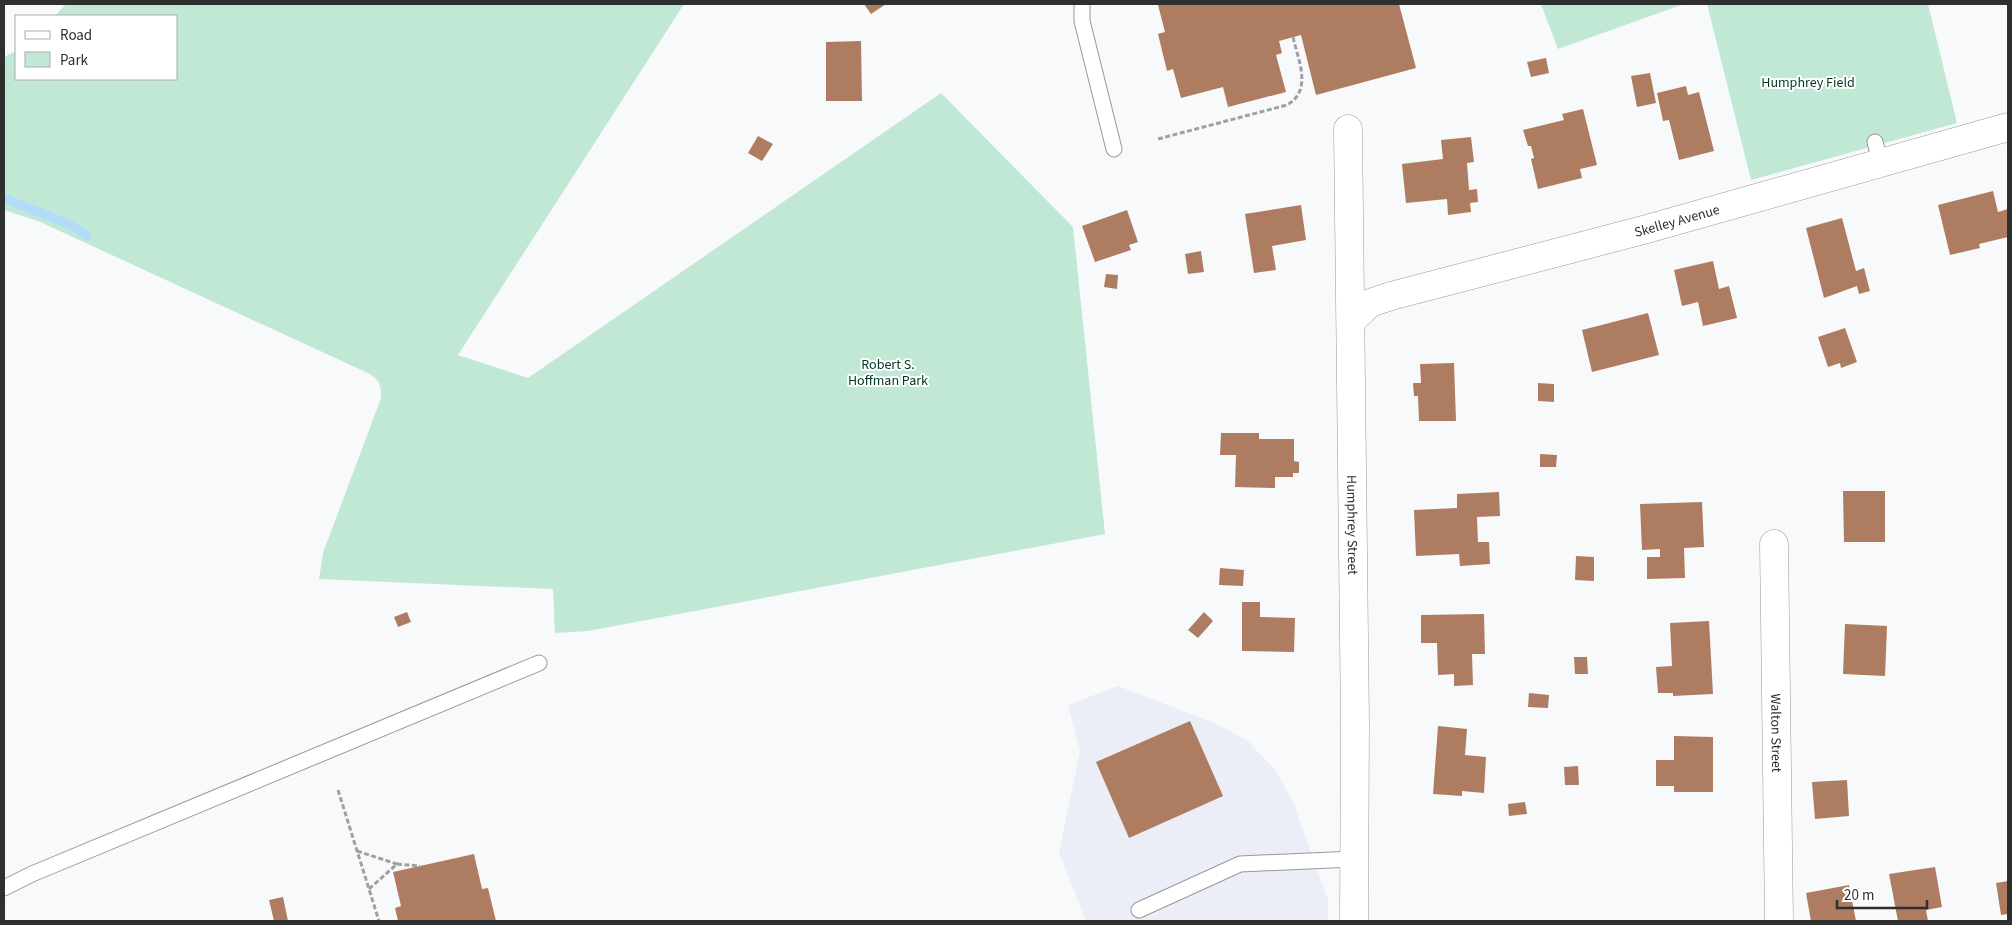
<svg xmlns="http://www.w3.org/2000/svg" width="2012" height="925" font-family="'Source Sans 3',sans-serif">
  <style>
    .built { fill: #ebeef7 }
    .green { fill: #c1e8d4 }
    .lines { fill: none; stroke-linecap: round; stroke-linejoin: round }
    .stream { stroke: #b2dcf9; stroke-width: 9 }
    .building { fill: #ae7c60 }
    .lane-casing { stroke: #97989a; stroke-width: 17 }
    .street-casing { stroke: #97989a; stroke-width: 29 }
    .path { stroke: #9fa0a1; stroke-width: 3; stroke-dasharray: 5 2.5; stroke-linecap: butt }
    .lane { stroke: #fff; stroke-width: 15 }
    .street { stroke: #fff; stroke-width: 28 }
    .labels { text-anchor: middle; stroke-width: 4; stroke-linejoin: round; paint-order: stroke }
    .park-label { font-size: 14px; fill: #003523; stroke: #fff }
    .street-label { font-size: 14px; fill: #2f2f30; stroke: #fff }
  </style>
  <rect width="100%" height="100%" fill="#f8f9fb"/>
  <polygon class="built" points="1118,686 1212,722 1248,741 1276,771 1293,802 1328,900 1328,921 1086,921 1059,853 1080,751 1068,705"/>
  <g class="green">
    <path d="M66 4H684L458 355 528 378 941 93 1073 227 1105 534 588 631 555 633 553 589 319 579 323 553 381 398C382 386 379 379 368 373L38 221 4 210V57L16 51V79H176V16H55Z"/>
    <polygon points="1541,4 1684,4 1558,49"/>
    <polygon points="1707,4 1928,4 1957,123 1751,180"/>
  </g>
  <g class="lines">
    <polyline class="stream" points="4,198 73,226 87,236"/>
  </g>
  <g class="building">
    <polygon points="864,4 886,4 871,14"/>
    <polygon points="1399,4 1416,68 1316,95 1301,35 1279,41 1282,53 1276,55 1286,92 1228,107 1223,87 1181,98 1173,69 1167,71 1158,34 1165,32 1158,5 1161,4"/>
    <polygon points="861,41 862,101 826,101 826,42"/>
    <polygon points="1546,58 1549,73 1531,77 1527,62"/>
    <polygon points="1650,73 1656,103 1637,107 1631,76"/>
    <polygon points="1686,86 1688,95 1699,92 1714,151 1679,160 1669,120 1663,121 1657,93"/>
    <polygon points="1583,109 1597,165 1580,169 1582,178 1538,189 1531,159 1534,158 1531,146 1528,146 1523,130 1564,120 1562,114"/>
    <polygon points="758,136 773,144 762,161 748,153"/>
    <polygon points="1471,137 1474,162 1467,163 1469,190 1477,189 1478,202 1470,203 1471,212 1448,215 1447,199 1406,203 1402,164 1443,159 1441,140"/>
    <polygon points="1993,191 1998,212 2008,209 2008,237 1979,244 1980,248 1950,255 1938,205"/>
    <polygon points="1301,205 1306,240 1272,246 1276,270 1254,273 1245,214"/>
    <polygon points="1127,210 1138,242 1129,245 1131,250 1095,262 1082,226"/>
    <polygon points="1842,218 1856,271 1864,268 1870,291 1859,294 1857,286 1824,298 1806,228"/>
    <polygon points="1201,251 1204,272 1188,274 1185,254"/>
    <polygon points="1713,261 1719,289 1729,286 1737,318 1703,326 1698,302 1682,306 1674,270"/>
    <polygon points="1106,274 1118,275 1117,289 1104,287"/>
    <polygon points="1648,313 1659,355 1592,372 1582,330"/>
    <polygon points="1845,328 1857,362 1841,368 1840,363 1828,367 1818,337"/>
    <polygon points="1454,363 1456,421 1419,421 1418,396 1414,396 1413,383 1421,383 1420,364"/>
    <polygon points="1538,383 1554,384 1554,402 1538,401"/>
    <polygon points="1221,433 1259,433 1259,439 1294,439 1294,461 1299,462 1299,473 1293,473 1293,477 1275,477 1275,488 1235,487 1236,455 1220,455"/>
    <polygon points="1540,454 1557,455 1556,467 1540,467"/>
    <polygon points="1843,491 1885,491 1885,542 1844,542"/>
    <polygon points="1499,492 1500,516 1477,517 1478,542 1489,542 1490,564 1460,566 1459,554 1416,556 1414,510 1457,508 1457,494"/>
    <polygon points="1702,502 1704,547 1684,548 1685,578 1647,579 1647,557 1660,557 1660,549 1642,550 1640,504"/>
    <polygon points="1576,556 1594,557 1594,581 1575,580"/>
    <polygon points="1220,568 1244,570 1243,586 1219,585"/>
    <polygon points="1242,602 1260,602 1260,617 1295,618 1294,652 1242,651"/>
    <polygon points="407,612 411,622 398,627 394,617"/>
    <polygon points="1204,612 1213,621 1198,638 1188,630"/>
    <polygon points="1484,614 1485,654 1472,654 1473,685 1454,686 1454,674 1438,675 1437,643 1421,643 1421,615"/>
    <polygon points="1709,621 1713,694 1673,696 1673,693 1658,693 1656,667 1672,666 1670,623"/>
    <polygon points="1845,624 1887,626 1885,676 1843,674"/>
    <polygon points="1574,657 1587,657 1588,674 1575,674"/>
    <polygon points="1529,693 1549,695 1548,708 1528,707"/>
    <polygon points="1190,721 1223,796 1129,838 1096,762"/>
    <polygon points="1438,726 1467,729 1465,755 1486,757 1484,793 1462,791 1462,796 1433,794"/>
    <polygon points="1674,736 1713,737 1713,792 1674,792 1674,786 1656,786 1656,760 1674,760"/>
    <polygon points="1578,766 1579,785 1565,785 1564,767"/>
    <polygon points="1847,780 1849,816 1815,819 1812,782"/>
    <polygon points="1525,802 1527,814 1509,816 1508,804"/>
    <polygon points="474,854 482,889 488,888 496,921 398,921 395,908 401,906 393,872"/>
    <polygon points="1935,867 1942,907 1926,910 1928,921 1898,921 1889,874"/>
    <polygon points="2008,881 2008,914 2001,915 1996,883"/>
    <polygon points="1849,885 1856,921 1811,921 1806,893"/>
    <polygon points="283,897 288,921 274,921 269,900"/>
  </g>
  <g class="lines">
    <defs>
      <g id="lane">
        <polyline points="1082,4 1082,21 1114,149"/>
        <polyline points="1875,142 1881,165"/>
        <polyline points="4,888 32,874 539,663"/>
        <polyline points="1139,910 1240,864 1354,859"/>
      </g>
      <g id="street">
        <path id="s1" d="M1348 129 1355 723 1354 921"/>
        <path id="s2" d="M1351 321 1370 303 1391 296 1647 229 2008 127"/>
        <path id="s3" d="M1774 544 1779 921"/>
      </g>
    </defs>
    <use href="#lane" class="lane-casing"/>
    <use href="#street" class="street-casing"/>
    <g class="path">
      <path d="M1158 139 1287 105C1313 90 1298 60 1293 37"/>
      <polyline points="338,790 379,921"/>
      <polyline points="357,851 397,864"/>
      <polyline points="369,889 397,864 420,866"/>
    </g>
    <use href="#lane" class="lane"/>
    <use href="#street" class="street"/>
  </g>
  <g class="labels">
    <g class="park-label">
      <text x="1808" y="87">Humphrey Field</text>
      <text x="888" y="369">Robert S.<tspan x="888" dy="16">Hoffman Park</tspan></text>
    </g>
    <g class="street-label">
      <text dy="5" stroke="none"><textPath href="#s2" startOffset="344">Skelley Avenue</textPath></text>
      <text dy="5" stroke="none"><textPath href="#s1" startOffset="396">Humphrey Street</textPath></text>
      <text dy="5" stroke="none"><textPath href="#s3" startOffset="189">Walton Street</textPath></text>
    </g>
  </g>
  <rect width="2012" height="925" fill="none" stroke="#2f2f30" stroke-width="10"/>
  <rect x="15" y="15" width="162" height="65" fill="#ffffff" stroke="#acacac"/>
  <rect x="25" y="31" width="25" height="8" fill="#ffffff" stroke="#acacac"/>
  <text x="60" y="40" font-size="15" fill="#2f2f30">Road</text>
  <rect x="25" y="52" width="25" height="15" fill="#c1e8d4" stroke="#acacac"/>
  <text x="60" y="65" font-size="15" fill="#2f2f30">Park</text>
  <path d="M1837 900v8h90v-8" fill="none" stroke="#2f2f30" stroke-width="2.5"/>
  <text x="1844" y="900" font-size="15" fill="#2f2f30" stroke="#ffffff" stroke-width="4" paint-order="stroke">20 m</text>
</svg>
